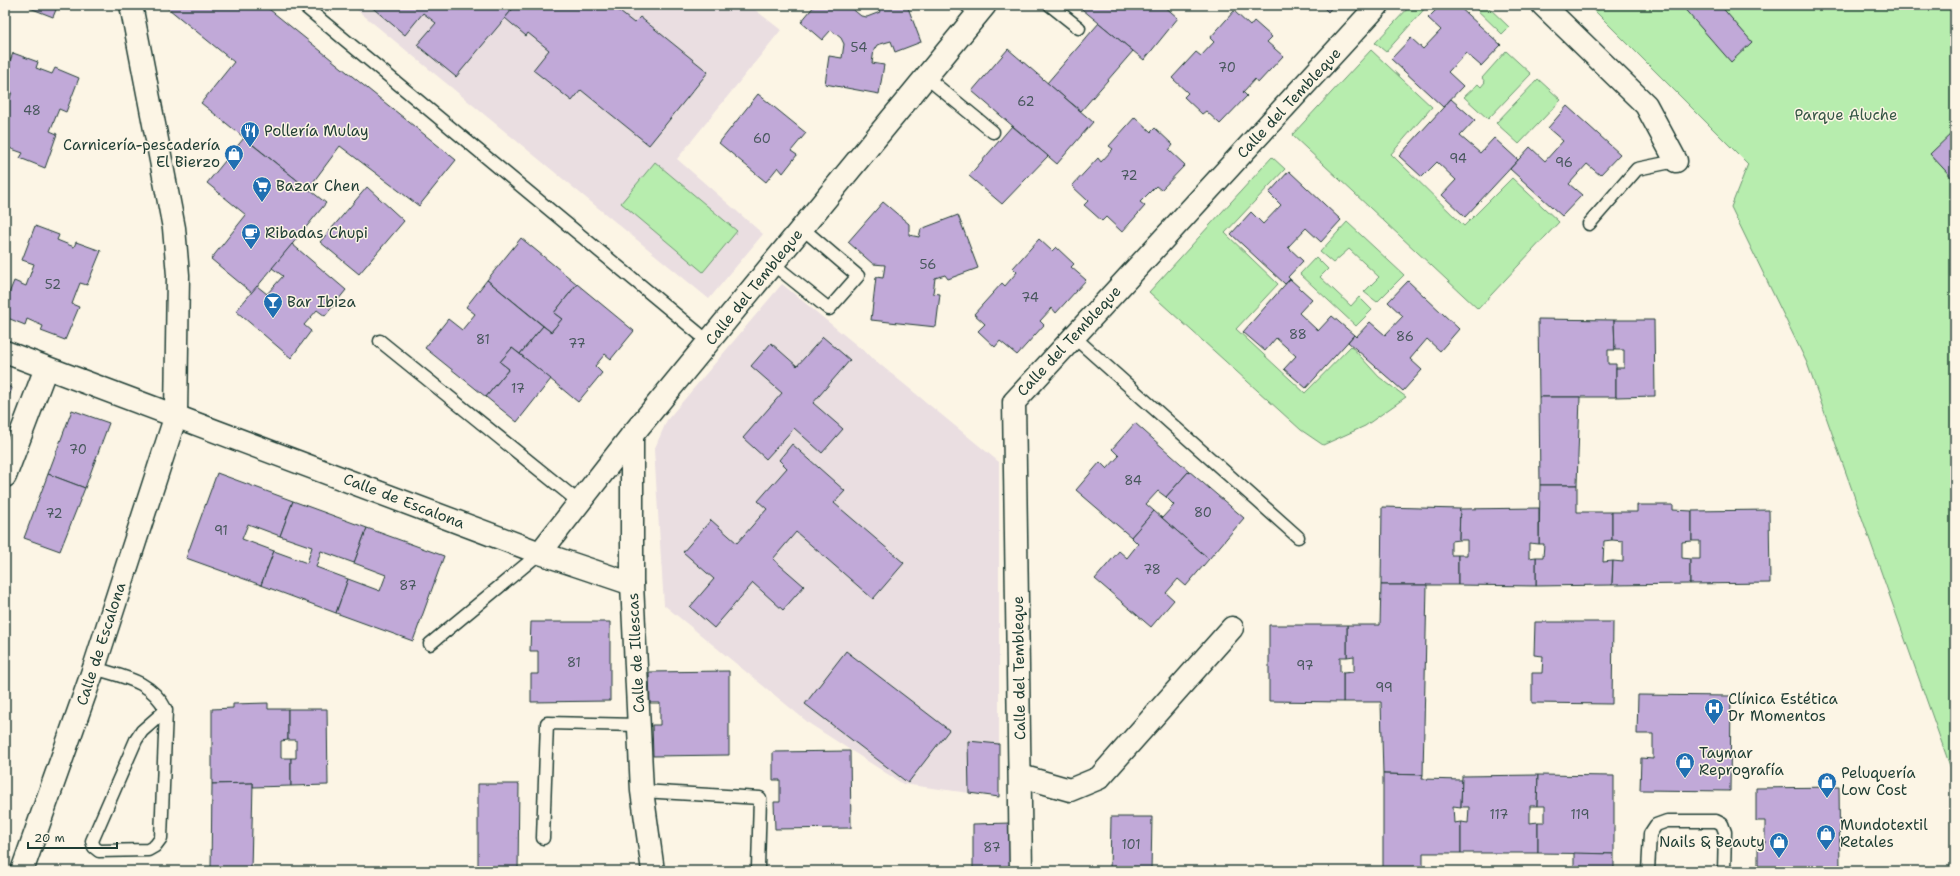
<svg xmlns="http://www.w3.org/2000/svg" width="1960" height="876" font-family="'Shantell Sans',sans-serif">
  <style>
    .built { fill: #eadee1 }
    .green { fill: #b7edae; stroke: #6b9571 }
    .building { fill: #c1a9d8; stroke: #1f3d34 }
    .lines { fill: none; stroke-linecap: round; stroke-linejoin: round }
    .service-casing { stroke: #1f3d34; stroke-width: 15 }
    .minor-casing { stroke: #1f3d34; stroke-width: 25 }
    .service { stroke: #fcf5e5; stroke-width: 12 }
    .minor { stroke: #fcf5e5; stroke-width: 22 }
    .labels { text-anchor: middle; stroke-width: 3; stroke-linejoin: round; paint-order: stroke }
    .number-label { font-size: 13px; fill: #48585d }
    .street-label { font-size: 15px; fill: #1f3d34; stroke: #fcf5e5 }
    .park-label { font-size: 15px; fill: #365746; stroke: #fcf5e5 }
    .poi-label { font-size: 15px; fill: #1f3d34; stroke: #fcf5e5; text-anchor: start }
  </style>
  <rect width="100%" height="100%" fill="#fcf5e5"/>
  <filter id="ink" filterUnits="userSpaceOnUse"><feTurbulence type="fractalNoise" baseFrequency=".025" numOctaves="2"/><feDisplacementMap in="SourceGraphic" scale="8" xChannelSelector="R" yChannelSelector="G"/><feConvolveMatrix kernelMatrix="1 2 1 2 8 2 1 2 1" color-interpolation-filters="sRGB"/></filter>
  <g filter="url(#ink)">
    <g class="built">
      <polygon points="351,5 749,5 781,30 677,159 763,234 709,299"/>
      <polygon points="782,284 999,462 999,797 903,784 810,724 664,605 654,450 667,420"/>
    </g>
    <g class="green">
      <polygon points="1411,5 1428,5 1386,52 1375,43"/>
      <polygon points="1472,5 1486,5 1509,27 1502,34"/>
      <polygon points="1589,5 1955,5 1955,780 1807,363 1731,207 1748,164"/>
      <polygon points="1371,50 1432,107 1391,154 1464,226 1512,178 1559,222 1478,309 1292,135"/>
      <polygon points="1506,51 1531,74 1488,119 1464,97 1478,84 1481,87 1485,82 1482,78"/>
      <polygon points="1538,79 1561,100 1519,144 1496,123"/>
      <polygon points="1272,157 1285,169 1225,233 1278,284 1236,329 1305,393 1351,346 1379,377 1406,397 1365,426 1323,445 1301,430 1149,292"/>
      <polygon points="655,162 737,231 703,272 621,203"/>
      <polygon points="1347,222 1404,275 1377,302 1364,292 1379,277 1349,249 1333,263 1320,252"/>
      <polygon points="1316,257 1328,269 1320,277 1351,306 1359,297 1372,310 1356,326 1300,274"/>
    </g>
    <g class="building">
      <polygon points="31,5 58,5 53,17 30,8"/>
      <polygon points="164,5 264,5 456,160 419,206 340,146 308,189 201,103 234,62"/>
      <polygon points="369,5 516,5 456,77 417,45 436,23 423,13 405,35"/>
      <polygon points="516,5 611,5 634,23 640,17 708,72 649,145 581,90 572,101 533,70 549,50 528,33 526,36 505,18"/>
      <polygon points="815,5 851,5 850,7 861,16 867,17 880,12 877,5 907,5 921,42 895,52 891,41 877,45 874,50 872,63 884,65 879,94 825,84 829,56 842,58 844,44 841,38 831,30 822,40 801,22"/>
      <polygon points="1077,5 1163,5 1178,18 1144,60"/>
      <polygon points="1321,5 1334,5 1328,12"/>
      <polygon points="1441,5 1457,5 1501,45 1481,66 1466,53 1448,72 1463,86 1443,107 1391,59 1411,38 1423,49 1441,30 1428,18"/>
      <polygon points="1681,5 1720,5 1752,42 1731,62"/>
      <polygon points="1234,11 1250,26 1254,21 1272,37 1267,42 1283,56 1258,83 1255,79 1243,92 1247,96 1220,124 1206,111 1202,114 1184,97 1188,93 1172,78 1196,52 1201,56 1214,42 1210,38"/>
      <polygon points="1099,23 1133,51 1081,111 1047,83"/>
      <polygon points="1008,49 1093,122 1057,164 972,91"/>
      <polygon points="13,53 38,62 36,68 52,74 55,68 79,78 66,112 59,109 50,131 57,134 45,168 20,158 23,153 6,147 5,148 5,111 12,92 5,89 5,74"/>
      <polygon points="758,94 806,133 791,151 797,155 783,173 778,167 766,182 719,143"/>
      <polygon points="1451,99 1475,120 1460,136 1480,153 1494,138 1518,160 1465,217 1442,195 1456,180 1437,162 1422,177 1399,156"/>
      <polygon points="1567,106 1620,154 1600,175 1587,164 1569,184 1582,195 1562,216 1510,169 1530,147 1545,161 1563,141 1548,128"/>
      <polygon points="1135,117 1151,132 1155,128 1173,145 1169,150 1185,165 1161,190 1156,186 1140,202 1145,206 1122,232 1106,217 1102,221 1084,205 1088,201 1072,186 1098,158 1101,162 1113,149 1109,146"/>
      <polygon points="1012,126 1048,156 1002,204 969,176"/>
      <polygon points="1955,130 1955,181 1930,154"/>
      <polygon points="244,138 326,203 252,293 211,259 246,215 207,183"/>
      <polygon points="1289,171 1341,220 1321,242 1306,228 1288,247 1303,261 1288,277 1290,279 1285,284 1231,234 1251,212 1263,224 1281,205 1269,193"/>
      <polygon points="367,187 404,221 359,274 320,242"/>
      <polygon points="883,202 909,224 909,235 919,237 921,229 958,215 978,268 948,279 945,275 935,278 933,293 940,294 936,327 871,320 876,277 883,278 885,265 873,264 848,242"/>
      <polygon points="35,226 59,235 57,240 74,247 76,242 101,251 87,285 80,283 72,304 79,307 65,340 41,331 43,326 27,319 25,325 5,317 5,303 14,281 26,286 34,264 22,260"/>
      <polygon points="521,238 577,284 554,313 562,319 551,332 487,280"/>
      <polygon points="1039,239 1052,251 1056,247 1074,264 1071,267 1086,280 1056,313 1052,308 1040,321 1044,325 1017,355 1000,341 995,347 978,331 985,324 974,314 1002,283 1005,286 1017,272 1013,268"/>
      <polygon points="292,244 346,290 325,316 317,310 304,325 311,331 291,358 236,311 257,286 267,294 283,276 272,268"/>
      <polygon points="1290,279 1312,299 1299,313 1318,331 1332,316 1354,335 1306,388 1284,369 1296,356 1276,338 1265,351 1243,332"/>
      <polygon points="487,280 543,326 520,354 512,348 500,362 509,369 486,397 425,348 448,319 462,330 475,314 466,307"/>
      <polygon points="1408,281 1459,329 1440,351 1427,339 1410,359 1422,370 1403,391 1348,342 1354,335 1356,337 1370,322 1385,335 1403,316 1388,302"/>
      <polygon points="577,284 634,331 611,359 605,354 595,366 602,373 578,402 520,354 543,326 551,332 562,319 554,313"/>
      <polygon points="1538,319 1614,320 1615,350 1608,350 1608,364 1616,364 1616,397 1539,397"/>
      <polygon points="1614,320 1654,320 1655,396 1616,397 1616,368 1624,368 1624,350 1615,350"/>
      <polygon points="823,337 850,360 813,403 843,429 822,453 794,428 766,459 743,438 782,393 751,366 771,343 797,366"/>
      <polygon points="512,348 551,379 517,422 486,397 509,369 500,362"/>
      <polygon points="5,385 12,388 5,408"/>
      <polygon points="1539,397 1580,397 1577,485 1540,485"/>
      <polygon points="72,410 109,423 85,488 48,474"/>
      <polygon points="1135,423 1189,471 1166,497 1158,491 1146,504 1154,511 1131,537 1076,490 1100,462 1107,469 1119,456 1112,449"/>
      <polygon points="792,444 845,491 834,503 904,563 873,599 796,532 773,559 804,586 783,610 753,583 714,628 690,607 714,579 683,552 711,520 737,543 767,509 758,501 787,468 779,460"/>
      <polygon points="1189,471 1244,518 1209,559 1162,518 1174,505 1166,497"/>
      <polygon points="217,473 293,501 280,536 248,524 242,539 274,551 261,585 186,558"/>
      <polygon points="48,474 85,488 60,551 24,538"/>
      <polygon points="1540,485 1577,485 1577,512 1612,512 1612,540 1604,541 1603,562 1613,561 1612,585 1536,586 1536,557 1543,557 1544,544 1539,544"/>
      <polygon points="293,501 367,528 354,563 321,551 316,567 348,579 336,613 261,585 274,551 307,563 312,547 280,536"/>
      <polygon points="1637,505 1673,505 1673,510 1692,511 1692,541 1682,542 1682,558 1690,559 1690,584 1612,585 1613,561 1623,562 1623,541 1612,540 1612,512 1637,512"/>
      <polygon points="1382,507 1460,509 1459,540 1451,541 1451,555 1458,555 1458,585 1381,585"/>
      <polygon points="1539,508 1539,544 1529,543 1529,558 1536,557 1536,586 1458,585 1458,555 1467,555 1467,540 1459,540 1460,509"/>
      <polygon points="1769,510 1770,583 1690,584 1690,559 1700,559 1700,541 1692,541 1692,511"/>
      <polygon points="1154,511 1209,559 1186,586 1178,579 1166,593 1174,600 1151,627 1095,579 1119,551 1127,558 1138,544 1131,537"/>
      <polygon points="367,528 444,556 413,641 336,613 348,579 380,591 386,575 354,563"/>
      <polygon points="1381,585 1427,585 1423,775 1383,774 1381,702 1343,702 1343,673 1354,672 1354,656 1347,657 1347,625 1380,625"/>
      <polygon points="531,622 610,622 610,701 531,702 531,674 538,674 538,651 530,651"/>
      <polygon points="1535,622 1613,622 1612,704 1532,703 1532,673 1542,673 1543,656 1534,655"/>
      <polygon points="1269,625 1347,625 1347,657 1340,657 1340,672 1343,673 1343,702 1269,701"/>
      <polygon points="846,651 949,730 908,783 805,704"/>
      <polygon points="729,671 729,755 653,756 652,725 660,725 660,703 650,703 649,672"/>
      <polygon points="1638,695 1731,696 1730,791 1640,790 1641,758 1653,759 1653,734 1637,734"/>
      <polygon points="268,703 268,709 288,709 288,740 281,741 281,758 291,758 291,786 253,787 253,783 212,784 212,709 233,708 233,704"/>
      <polygon points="288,709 327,709 328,785 291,786 291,758 296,758 296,740 288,740"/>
      <polygon points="968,741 999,744 999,797 969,793"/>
      <polygon points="850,751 851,828 775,829 774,802 780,802 780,780 773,780 773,752"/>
      <polygon points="1383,774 1423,775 1422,779 1462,780 1461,807 1453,806 1454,823 1461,822 1461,853 1423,853 1423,871 1383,871"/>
      <polygon points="1538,775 1537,806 1530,806 1530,823 1538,822 1538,853 1461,853 1461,822 1468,823 1469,807 1461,807 1462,776"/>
      <polygon points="1538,775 1614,776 1614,854 1538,853 1538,822 1545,822 1545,806 1537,806"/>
      <polygon points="253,783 251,870 211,870 212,784"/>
      <polygon points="478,784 519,784 518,871 478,871"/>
      <polygon points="1839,787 1840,871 1758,871 1758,843 1765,843 1765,821 1756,821 1756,788"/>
      <polygon points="1111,817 1152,817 1151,871 1110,871"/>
      <polygon points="1011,823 1012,871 973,871 973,824"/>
      <polygon points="1574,853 1614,854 1614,871 1574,871"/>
    </g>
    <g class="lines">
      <defs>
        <g id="service">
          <polyline points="303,5 709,342"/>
          <polyline points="966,5 977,14"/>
          <polyline points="1050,5 1079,28"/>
          <polyline points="926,77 993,132"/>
          <polyline points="1589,224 1637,169 1676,161"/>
          <polyline points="773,264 829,309 858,276 802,228"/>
          <polyline points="1074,337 1298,537"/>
          <polyline points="380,341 579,502"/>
          <polyline points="430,644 540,553"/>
          <path d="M94 668C123 677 151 680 166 710L161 838 155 846 148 850 99 851 94 847 92 841 136 740 142 731 166 710"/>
          <polyline points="642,791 760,798 758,867"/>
          <polyline points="543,838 547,723 639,725"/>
          <polyline points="1648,871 1650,834 1656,825 1667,821 1716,821 1722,824 1725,832 1724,871"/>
        </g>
        <g id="minor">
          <polyline points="1543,5 1646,105 1676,161"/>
          <polyline points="5,352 540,553 632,584"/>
          <polyline points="632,435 632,584 642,791 653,871"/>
          <polyline points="5,476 46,368"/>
          <polyline points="540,553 632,435 985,5"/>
          <polyline points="1021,776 1070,790 1099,778 1232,628"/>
          <polyline points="22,871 94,668 176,415 178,275 174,228 131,5"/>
          <polyline points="1021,871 1014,402 1378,5"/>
        </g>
      </defs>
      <use href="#service" class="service-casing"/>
      <use href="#minor" class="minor-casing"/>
      <use href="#service" class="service"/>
      <use href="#minor" class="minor"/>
    </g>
  </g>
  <defs>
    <symbol id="restaurant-pin" viewBox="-11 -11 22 30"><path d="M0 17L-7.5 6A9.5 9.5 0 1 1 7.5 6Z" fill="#1f6fb2" stroke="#fcf5e5"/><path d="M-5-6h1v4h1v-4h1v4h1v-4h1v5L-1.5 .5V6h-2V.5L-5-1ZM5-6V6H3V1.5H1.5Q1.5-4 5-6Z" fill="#fff"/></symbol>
    <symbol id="shop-pin" viewBox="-11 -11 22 30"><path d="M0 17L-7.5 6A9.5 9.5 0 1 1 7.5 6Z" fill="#1f6fb2" stroke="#fcf5e5"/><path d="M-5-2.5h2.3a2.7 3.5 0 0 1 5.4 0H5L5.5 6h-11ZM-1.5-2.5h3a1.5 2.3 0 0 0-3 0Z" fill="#fff"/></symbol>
    <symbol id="supermarket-pin" viewBox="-11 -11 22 30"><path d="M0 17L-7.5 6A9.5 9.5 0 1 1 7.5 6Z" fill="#1f6fb2" stroke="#fcf5e5"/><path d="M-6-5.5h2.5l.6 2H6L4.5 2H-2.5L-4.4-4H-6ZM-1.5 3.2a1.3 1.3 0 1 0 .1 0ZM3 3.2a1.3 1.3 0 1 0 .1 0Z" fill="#fff"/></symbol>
    <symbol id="cafe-pin" viewBox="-11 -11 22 30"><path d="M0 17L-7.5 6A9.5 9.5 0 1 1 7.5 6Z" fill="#1f6fb2" stroke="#fcf5e5"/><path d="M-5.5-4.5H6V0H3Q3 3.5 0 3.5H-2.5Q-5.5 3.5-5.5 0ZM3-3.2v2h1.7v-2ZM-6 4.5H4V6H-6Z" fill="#fff"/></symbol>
    <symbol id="bar-pin" viewBox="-11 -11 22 30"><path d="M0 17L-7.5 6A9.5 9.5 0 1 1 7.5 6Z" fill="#1f6fb2" stroke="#fcf5e5"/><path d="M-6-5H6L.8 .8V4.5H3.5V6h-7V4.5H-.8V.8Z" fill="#fff"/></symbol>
    <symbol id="hospital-pin" viewBox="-11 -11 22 30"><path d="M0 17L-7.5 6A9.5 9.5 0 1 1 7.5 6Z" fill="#1f6fb2" stroke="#fcf5e5"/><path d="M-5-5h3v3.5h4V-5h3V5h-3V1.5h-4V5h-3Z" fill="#fff"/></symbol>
  </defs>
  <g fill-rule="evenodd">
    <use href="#restaurant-pin" x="239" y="120" width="22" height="30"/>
    <use href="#shop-pin" x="223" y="143" width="22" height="30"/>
    <use href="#supermarket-pin" x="251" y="175" width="22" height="30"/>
    <use href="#cafe-pin" x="240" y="222" width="22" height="30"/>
    <use href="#bar-pin" x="262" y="291" width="22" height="30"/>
    <use href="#hospital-pin" x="1703" y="697" width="22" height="30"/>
    <use href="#shop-pin" x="1674" y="751" width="22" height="30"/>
    <use href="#shop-pin" x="1816" y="771" width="22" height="30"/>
    <use href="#shop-pin" x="1815" y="823" width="22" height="30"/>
    <use href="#shop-pin" x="1768" y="831" width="22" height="30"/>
  </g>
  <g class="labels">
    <g class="number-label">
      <text x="859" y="52">54</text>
      <text x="1227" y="72">70</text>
      <text x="1026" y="106">62</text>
      <text x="32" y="115">48</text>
      <text x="762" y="143">60</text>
      <text x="1458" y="163">94</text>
      <text x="1564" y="167">96</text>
      <text x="1129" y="180">72</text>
      <text x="928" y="269">56</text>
      <text x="53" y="289">52</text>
      <text x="1030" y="302">74</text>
      <text x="1298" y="339">88</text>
      <text x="1405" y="341">86</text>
      <text x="483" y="344">81</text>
      <text x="577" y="348">77</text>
      <text x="518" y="393">17</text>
      <text x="78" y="454">70</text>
      <text x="1133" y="485">84</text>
      <text x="1203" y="517">80</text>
      <text x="54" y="518">72</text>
      <text x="221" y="535">91</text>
      <text x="1152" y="574">78</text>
      <text x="408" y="590">87</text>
      <text x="574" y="667">81</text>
      <text x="1305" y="670">97</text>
      <text x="1384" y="692">99</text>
      <text x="1499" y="819">117</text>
      <text x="1580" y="819">119</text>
      <text x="1131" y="849">101</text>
      <text x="992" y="852">87</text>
    </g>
    <g class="street-label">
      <text transform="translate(1289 103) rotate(-47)" y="5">Calle del Tembleque</text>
      <text transform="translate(754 287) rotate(-51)" y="5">Calle del Tembleque</text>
      <text transform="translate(1069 341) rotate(-47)" y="5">Calle del Tembleque</text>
      <text transform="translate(404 501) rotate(21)" y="5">Calle de Escalona</text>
      <text transform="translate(101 644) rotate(-72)" y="5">Calle de Escalona</text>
      <text transform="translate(636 653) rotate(-93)" y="5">Calle de Illescas</text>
      <text transform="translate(1019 668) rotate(-91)" y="5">Calle del Tembleque</text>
    </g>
    <g class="park-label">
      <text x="1846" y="120">Parque Aluche</text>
    </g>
    <g class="poi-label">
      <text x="264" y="136">Pollería Mulay</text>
      <text x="220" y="150" text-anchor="end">Carnicería-pescadería<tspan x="220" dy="17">El Bierzo</tspan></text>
      <text x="276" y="191">Bazar Chen</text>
      <text x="265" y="238">Ribadas Chupi</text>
      <text x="287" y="307">Bar Ibiza</text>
      <text x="1728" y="704">Clínica Estética<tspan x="1728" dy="17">Dr Momentos</tspan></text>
      <text x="1699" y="758">Taymar<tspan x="1699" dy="17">Reprografía</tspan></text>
      <text x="1841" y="778">Peluquería<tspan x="1841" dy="17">Low Cost</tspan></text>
      <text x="1840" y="830">Mundotextil<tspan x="1840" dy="17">Retales</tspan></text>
      <text x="1765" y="847" text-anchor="end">Nails &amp; Beauty</text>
    </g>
  </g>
  <rect width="1960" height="876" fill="none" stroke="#fcf5e5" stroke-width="20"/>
  <rect x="10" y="10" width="1940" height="856" fill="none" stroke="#1f3d34" stroke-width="1.5" filter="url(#ink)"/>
  <path d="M28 842v6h89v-6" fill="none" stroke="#1f3d34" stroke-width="2"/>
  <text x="34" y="842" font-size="12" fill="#1f3d34" stroke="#fcf5e5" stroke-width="3" paint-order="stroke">20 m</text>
</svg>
